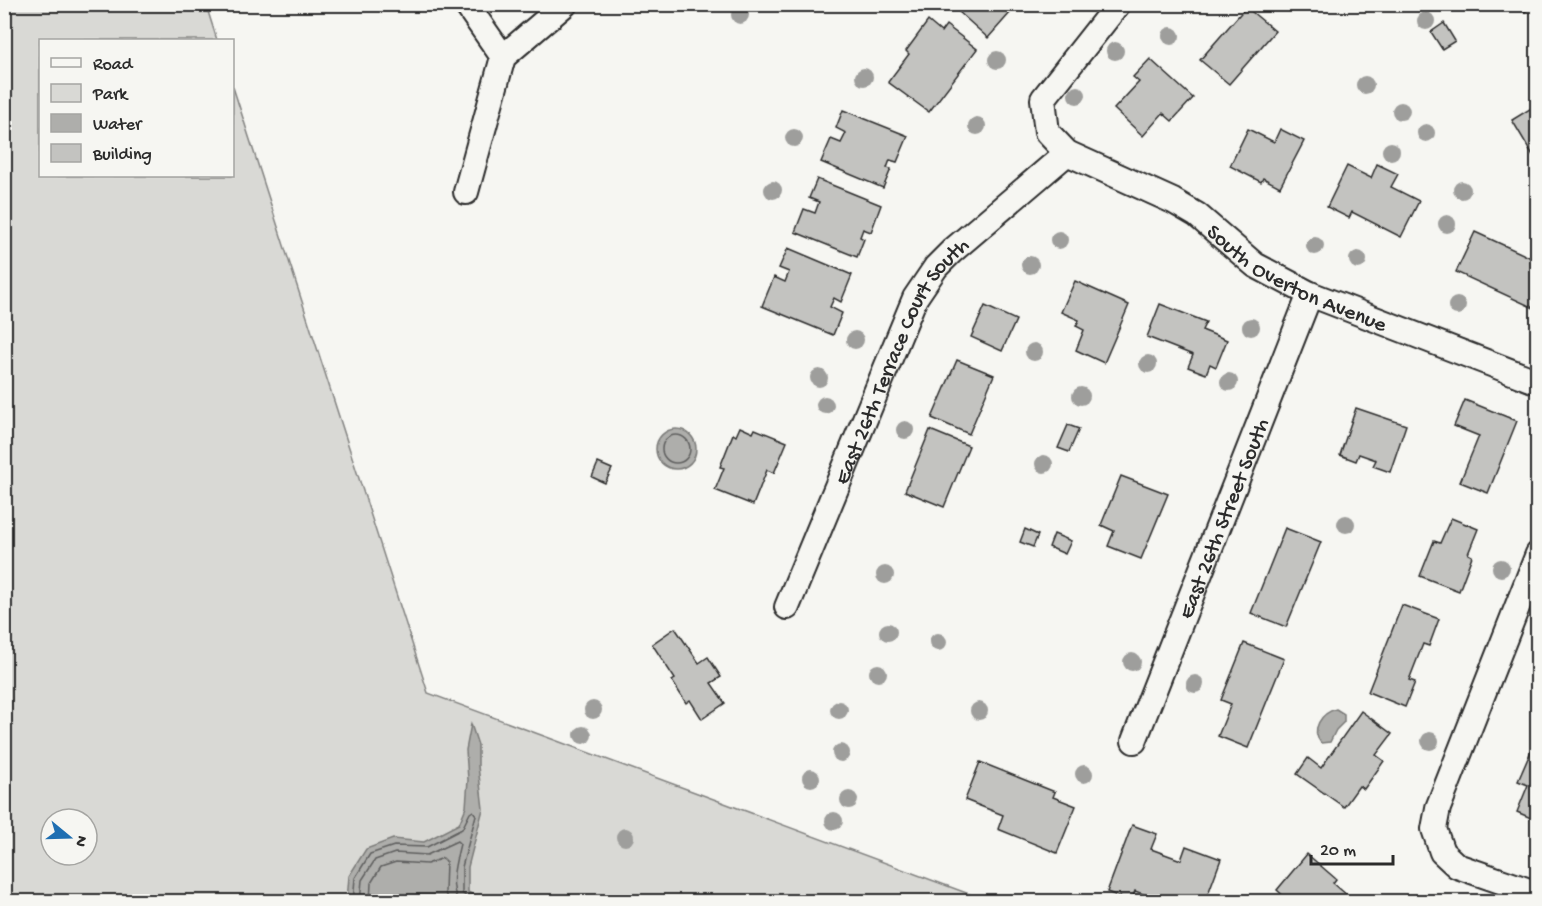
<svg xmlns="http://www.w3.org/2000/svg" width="1542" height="906" font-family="'Gochi Hand',sans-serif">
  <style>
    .green { fill: #d9d9d5; stroke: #828280; stroke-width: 1.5; fill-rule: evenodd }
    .water { fill: #aeaeab; stroke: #7a7a78; stroke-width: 1.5 }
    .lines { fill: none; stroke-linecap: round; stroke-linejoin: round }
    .shore { stroke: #5f5f5e; stroke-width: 1.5 }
    .building { fill: #c3c3c0; stroke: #2b2b2b; stroke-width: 1.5 }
    .street-casing { stroke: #2b2b2b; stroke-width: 28 }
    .street { stroke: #f6f6f2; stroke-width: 24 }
    .tree { fill: #9e9e9c }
    .labels { text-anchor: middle; stroke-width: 6; stroke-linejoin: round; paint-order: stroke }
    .street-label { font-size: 22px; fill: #2b2b2b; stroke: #f6f6f2 }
  </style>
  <rect width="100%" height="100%" fill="#f6f6f2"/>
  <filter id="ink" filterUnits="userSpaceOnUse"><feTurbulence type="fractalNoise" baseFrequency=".0167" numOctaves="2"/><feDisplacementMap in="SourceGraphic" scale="12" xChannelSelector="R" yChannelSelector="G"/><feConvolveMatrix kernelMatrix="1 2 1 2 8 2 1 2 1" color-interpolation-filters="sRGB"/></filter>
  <g filter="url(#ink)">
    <path class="green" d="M5 4 206 5 217 40H40V176H232L233 87 428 693 988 901 5 902ZM51 819H87V855H51Z"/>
    <g class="water">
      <circle cx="676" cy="449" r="20"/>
      <path d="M1336 709 1344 714V722L1336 730 1330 742 1321 743C1310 730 1321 713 1336 709Z"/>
      <polygon points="471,724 478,745 478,766 483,809 468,867 468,892 483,901 347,901 349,876 366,849 393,839 424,842 459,824 466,807 468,780 466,750"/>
    </g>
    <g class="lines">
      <g class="shore">
        <circle cx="676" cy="449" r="14"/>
        <polyline points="353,902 355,878 370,854 394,846 427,847 462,829 470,813 473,811 476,815 462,867 462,893 472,902"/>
        <path d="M360 902 362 880 375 860 395 853 427 855 457 841 460 844C456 861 448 886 459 902"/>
        <polyline points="370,902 371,883 381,867 396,862 427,864 443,858 446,861 445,892 448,902"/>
      </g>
    </g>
    <g class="building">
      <polygon points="965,4 1018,4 988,38 959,12"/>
      <polygon points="1519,4 1534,4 1525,12"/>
      <polygon points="1246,7 1275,31 1229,84 1200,60"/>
      <polygon points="928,21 941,32 946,25 977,49 929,112 888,82 909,54 906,51"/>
      <polygon points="1444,23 1455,41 1442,49 1431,32"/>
      <polygon points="1150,59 1193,98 1172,121 1163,113 1143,136 1114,109 1139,82 1133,77"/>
      <polygon points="1538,104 1538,155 1534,157 1512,120"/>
      <polygon points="843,110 908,136 897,162 890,160 887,168 891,169 883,188 821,162 831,139 841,143 846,133 836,128"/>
      <polygon points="1248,129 1274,142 1280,129 1304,141 1280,187 1263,178 1261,182 1230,166"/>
      <polygon points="1377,164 1398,174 1391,187 1419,201 1401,237 1352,212 1349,218 1327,207 1347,166 1371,178"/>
      <polygon points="817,179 881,205 871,232 863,229 860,237 864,239 857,257 795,232 804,209 815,213 819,202 809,198"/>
      <polygon points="1475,232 1538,261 1538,310 1456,272"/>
      <polygon points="788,248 852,275 841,302 834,298 830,307 842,313 833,335 762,306 774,277 785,282 789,272 779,268"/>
      <polygon points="1075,281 1129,305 1104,363 1076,350 1084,330 1076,326 1079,320 1061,312"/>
      <polygon points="1160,304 1206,322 1202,330 1227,340 1216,367 1210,364 1206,374 1188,367 1193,355 1147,337"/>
      <polygon points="985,306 1016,320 1002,351 971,337"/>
      <polygon points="957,360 994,375 969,434 932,418"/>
      <polygon points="1465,400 1517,421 1488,493 1460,482 1479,436 1454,426"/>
      <polygon points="1356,408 1406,425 1390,472 1373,466 1376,460 1359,454 1356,461 1340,455"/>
      <polygon points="1068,425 1079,429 1069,452 1058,448"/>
      <polygon points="740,427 753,433 755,429 787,442 774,473 767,470 753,505 715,490 724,468 720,467 733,434 736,436"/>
      <polygon points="930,430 969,446 944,507 905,491"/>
      <polygon points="598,463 612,469 605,483 592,477"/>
      <polygon points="1121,476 1168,494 1141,559 1108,546 1114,531 1101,525"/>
      <polygon points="1451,518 1478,529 1468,554 1472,556 1459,591 1420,576 1434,541 1440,543"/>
      <polygon points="1285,528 1321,542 1286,627 1251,613"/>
      <polygon points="1025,529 1038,535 1033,547 1020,542"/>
      <polygon points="1054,534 1071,541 1065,554 1049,547"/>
      <polygon points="1402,605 1439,619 1429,646 1423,644 1409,680 1415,682 1405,707 1368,692"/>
      <polygon points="675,628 699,663 708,657 721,677 711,683 725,703 702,719 690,700 686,703 672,681 675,679 652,644"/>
      <polygon points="1244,643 1284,659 1248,748 1218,736 1231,704 1221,700"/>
      <polygon points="1361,711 1392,734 1376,755 1384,761 1364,789 1359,786 1344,807 1297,774 1308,758 1321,768"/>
      <polygon points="1538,735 1538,821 1517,812 1528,785 1518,781"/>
      <polygon points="980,762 1055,792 1053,797 1076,806 1057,853 998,829 1003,815 965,800"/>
      <polygon points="1132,825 1157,834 1151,849 1181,860 1186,846 1221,859 1205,902 1164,902 1135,891 1131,901 1107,892"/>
      <polygon points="1307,854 1336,879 1333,883 1355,902 1290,902 1277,890"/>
    </g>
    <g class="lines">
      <defs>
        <g id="street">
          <polyline points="466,4 503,57"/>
          <path id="s1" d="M1118 4 1043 99 1047 132 1067 153 1173 201 1197 215 1255 265 1310 294 1538 382"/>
          <polyline points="466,192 503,57 565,4"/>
          <polyline points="1538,554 1438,808 1434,829 1442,852 1457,866 1538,894"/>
          <path id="s2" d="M787 607 915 298 936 267 952 251 1067 153"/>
          <path id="s3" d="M1134 741 1310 294"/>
        </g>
      </defs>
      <use href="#street" class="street-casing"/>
      <use href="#street" class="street"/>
    </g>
    <g class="tree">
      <circle cx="740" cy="15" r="9"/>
      <circle cx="1426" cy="21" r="9"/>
      <circle cx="1171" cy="36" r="9"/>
      <circle cx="1115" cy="51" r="9"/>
      <circle cx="997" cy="60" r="9"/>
      <circle cx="864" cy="77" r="9"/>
      <circle cx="1365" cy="85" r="9"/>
      <circle cx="1077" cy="95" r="9"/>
      <circle cx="1401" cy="111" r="9"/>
      <circle cx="977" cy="126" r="9"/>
      <circle cx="1426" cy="133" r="9"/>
      <circle cx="794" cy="138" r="9"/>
      <circle cx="1391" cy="151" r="9"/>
      <circle cx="773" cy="190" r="9"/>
      <circle cx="1462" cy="190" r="9"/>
      <circle cx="1447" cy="224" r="9"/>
      <circle cx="1059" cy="240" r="9"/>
      <circle cx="1315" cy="246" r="9"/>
      <circle cx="1358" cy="260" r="9"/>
      <circle cx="1030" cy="265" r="9"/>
      <circle cx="1457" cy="306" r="9"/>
      <circle cx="1251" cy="327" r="9"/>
      <circle cx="855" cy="340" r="9"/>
      <circle cx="1034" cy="352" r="9"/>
      <circle cx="1148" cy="364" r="9"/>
      <circle cx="819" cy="378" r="9"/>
      <circle cx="1229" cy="382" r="9"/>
      <circle cx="1081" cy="396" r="9"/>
      <circle cx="825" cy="405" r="9"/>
      <circle cx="905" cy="430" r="9"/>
      <circle cx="1044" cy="464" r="9"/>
      <circle cx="1346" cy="524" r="9"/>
      <circle cx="1501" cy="568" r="9"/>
      <circle cx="885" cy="575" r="9"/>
      <circle cx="888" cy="632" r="9"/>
      <circle cx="938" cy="642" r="9"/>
      <circle cx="1132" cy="662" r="9"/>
      <circle cx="878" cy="673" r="9"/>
      <circle cx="1195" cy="684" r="9"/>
      <circle cx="593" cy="710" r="9"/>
      <circle cx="839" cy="710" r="9"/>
      <circle cx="979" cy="711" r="9"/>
      <circle cx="583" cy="735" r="9"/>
      <circle cx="1430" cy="741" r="9"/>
      <circle cx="841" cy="753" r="9"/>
      <circle cx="1084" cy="774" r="9"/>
      <circle cx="811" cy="778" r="9"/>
      <circle cx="849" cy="800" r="9"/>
      <circle cx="834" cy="821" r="9"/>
      <circle cx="625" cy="837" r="9"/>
    </g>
  </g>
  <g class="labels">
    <g class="street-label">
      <text dy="8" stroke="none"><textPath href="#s1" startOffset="447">South Overton Avenue</textPath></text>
      <text dy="8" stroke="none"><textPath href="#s2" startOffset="273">East 26th Terrace Court South</textPath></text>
      <text dy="8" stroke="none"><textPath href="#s3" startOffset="240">East 26th Street South</textPath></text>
    </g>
  </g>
  <rect width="1542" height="906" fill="none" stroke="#f6f6f2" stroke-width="24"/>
  <rect x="12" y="12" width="1518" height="882" fill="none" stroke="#2b2b2b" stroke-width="2" filter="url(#ink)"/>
  <rect x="39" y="39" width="195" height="138" fill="#f6f6f2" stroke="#a5a5a2" stroke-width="1.5"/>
  <rect x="51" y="58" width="30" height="9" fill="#f6f6f2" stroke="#a5a5a2" stroke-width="1.5"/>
  <text x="93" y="69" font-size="18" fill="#2b2b2b">Road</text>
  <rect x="51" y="84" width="30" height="18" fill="#d9d9d5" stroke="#a5a5a2" stroke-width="1.5"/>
  <text x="93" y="99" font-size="18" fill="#2b2b2b">Park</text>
  <rect x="51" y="114" width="30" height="18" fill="#aeaeab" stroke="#a5a5a2" stroke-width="1.5"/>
  <text x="93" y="129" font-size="18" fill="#2b2b2b">Water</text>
  <rect x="51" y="144" width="30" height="18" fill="#c3c3c0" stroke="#a5a5a2" stroke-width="1.5"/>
  <text x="93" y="159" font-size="18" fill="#2b2b2b">Building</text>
  <g transform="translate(69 837) rotate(109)"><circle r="28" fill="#f6f6f2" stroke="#a5a5a2" stroke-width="1.5"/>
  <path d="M0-4.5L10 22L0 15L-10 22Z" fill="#1f6fb2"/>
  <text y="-9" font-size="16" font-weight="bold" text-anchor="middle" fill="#2b2b2b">N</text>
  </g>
  <path d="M1311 855v9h82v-9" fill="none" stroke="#2b2b2b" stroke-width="3"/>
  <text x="1320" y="855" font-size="18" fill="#2b2b2b" stroke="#f6f6f2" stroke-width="4.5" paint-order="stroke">20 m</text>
</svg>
